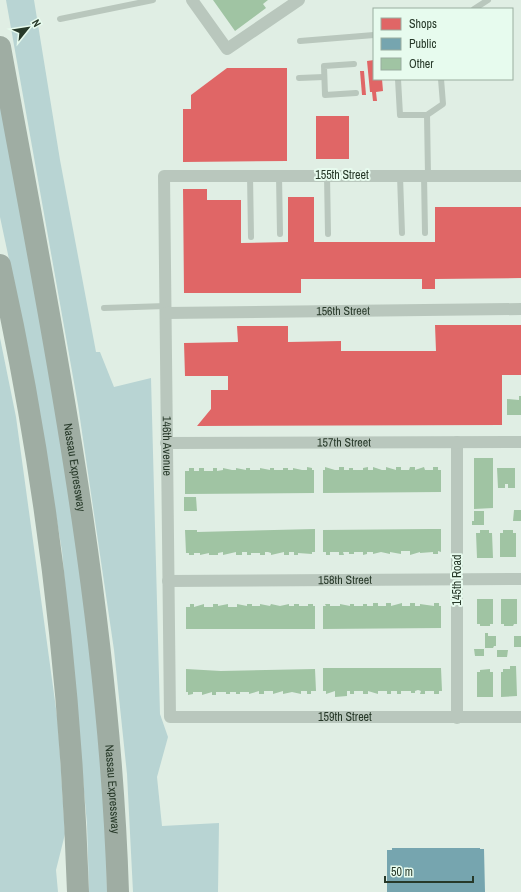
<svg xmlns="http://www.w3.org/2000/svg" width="521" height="892" font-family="'Archivo Narrow',sans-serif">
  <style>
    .green { fill: #b8d4d3 }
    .shops { fill: #e06666 }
    .public { fill: #76a5af }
    .building { fill: #a0c4a3 }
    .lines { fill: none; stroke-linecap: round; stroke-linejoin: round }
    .lane { stroke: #b9c7bd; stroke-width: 6 }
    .street { stroke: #b9c7bd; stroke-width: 12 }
    .highway { stroke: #9fada3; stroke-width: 22 }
    .labels { text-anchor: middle; stroke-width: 4; stroke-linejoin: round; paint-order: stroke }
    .street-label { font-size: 12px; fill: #273929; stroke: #e7fbee }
  </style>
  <rect width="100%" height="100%" fill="#e0eee4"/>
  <g class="green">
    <polygon points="6,0 34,0 60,160 96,352 100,352 114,387 151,378 160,714 168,737 157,777 162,826 219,823 218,892 133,892 127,774 114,650 78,405"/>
    <polygon points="0,90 21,199 89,619 106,837 107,892 89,892 87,824 62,551 29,353 0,217"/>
    <polygon points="0,338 16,417 58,723 65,834 56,870 58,892 0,892"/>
  </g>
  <g class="shops">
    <polygon points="374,60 374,79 382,79 383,91 376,92 377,101 373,101 372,92 370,92 367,61"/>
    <polygon points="227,68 287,68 287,161 183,162 183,109 191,109 191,95"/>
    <polygon points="360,71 364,71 366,95 362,95"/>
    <rect x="316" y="116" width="33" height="43"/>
    <polygon points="183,189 207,189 207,200 241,200 241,243 288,242 288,197 314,197 314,242 435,242 435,207 521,207 521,278 435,279 435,289 422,289 422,279 301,279 301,293 184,293"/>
    <polygon points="435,325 521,325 521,375 502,375 502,425 197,426 211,409 211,390 228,390 228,376 185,376 184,343 238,342 237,326 288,326 288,342 341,341 341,351 436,351"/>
  </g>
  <polygon class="public" points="392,848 480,848 480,849 484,849 485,892 387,892 387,850 392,850"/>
  <g class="building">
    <polygon points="213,0 268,0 263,4 266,8 235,31"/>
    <polygon points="519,396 521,396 521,415 507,415 507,399 519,400"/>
    <polygon points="474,458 493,458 493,508 474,509"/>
    <polygon points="307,467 312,468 312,470 314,470 314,493 185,494 185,471 189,471 189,468 194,468 194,471 199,471 199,468 204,468 204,471 213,471 213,468 217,468 217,471 223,470 223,468 232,470 236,470 236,468 246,470 246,468 250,468 250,470 260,470 260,468 270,470 270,468 274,468 274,470 283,470 283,468 288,468 288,470 293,470 293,468 302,470 307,470"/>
    <polygon points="325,467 335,470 339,470 339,467 344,467 344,470 349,470 349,468 353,468 353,470 363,470 363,468 368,467 368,470 373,470 373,467 382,470 386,470 386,467 396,470 396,467 401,467 401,470 409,470 410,467 415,467 415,470 424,467 425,470 433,470 433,467 438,467 438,470 441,470 441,492 323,493 323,470 325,470"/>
    <polygon points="497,468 515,468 515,488 508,488 508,484 505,484 505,488 498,488"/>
    <polygon points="184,497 196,497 197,511 184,511"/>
    <polygon points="514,510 521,510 521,521 513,521"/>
    <polygon points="474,511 484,511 484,525 472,525 472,521 474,521"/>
    <polygon points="315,529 315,552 312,552 312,554 298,553 298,555 294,555 294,552 289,552 289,555 284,555 284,552 271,555 271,553 268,552 265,552 265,555 260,555 260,553 251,553 251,555 247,555 247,552 242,552 242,555 236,555 236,552 223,555 223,552 218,553 218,555 209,555 209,553 200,555 200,553 194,553 194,555 189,555 189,553 186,553 185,530 197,530 197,532"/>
    <polygon points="429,529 441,529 441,552 438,551 438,554 433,554 433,552 420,553 420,552 410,555 410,551 401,551 401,554 390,552 390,554 381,552 373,554 373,552 367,552 367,554 363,555 363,552 354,552 354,554 349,554 349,552 343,552 344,555 339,555 339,552 330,552 330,555 326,555 326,552 323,552 323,530"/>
    <polygon points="480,530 489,530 489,533 492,533 493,558 477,558 476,533 480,533"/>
    <polygon points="503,530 513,530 513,533 516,533 516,557 500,557 500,533 503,533"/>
    <polygon points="477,599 493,599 493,624 490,624 490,626 480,626 480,624 477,624"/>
    <polygon points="501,599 517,599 517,624 514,624 513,626 504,626 504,624 501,624"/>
    <polygon points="373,603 378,603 378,606 386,606 386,603 391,603 391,606 402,603 402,606 410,606 410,603 415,603 415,606 420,606 420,604 434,606 434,603 439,603 439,606 441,606 441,628 323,629 323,606 326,606 325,604 330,604 330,606 340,606 340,604 350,606 350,604 354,604 354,606 363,606 363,604 367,604 367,606 373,606"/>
    <polygon points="190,604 194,604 194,607 204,604 204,607 213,607 213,604 218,604 218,606 228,604 228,607 237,607 237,604 247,606 247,604 252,604 252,606 260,606 260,604 270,606 271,604 280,606 289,604 289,606 294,606 294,604 299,604 299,606 308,606 308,604 313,604 313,606 315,606 315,629 186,629 186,607 190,607"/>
    <polygon points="485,633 488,633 488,636 496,636 496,646 494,646 493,648 485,648"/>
    <rect x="514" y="636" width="7" height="11"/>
    <polygon points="474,649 484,649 484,656 475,656"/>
    <polygon points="497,650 508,650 507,657 497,657"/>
    <polygon points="510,666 516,666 517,696 501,697 501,672 503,672 503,669 510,669"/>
    <polygon points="323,668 441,668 442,691 439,691 439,694 434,694 434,691 425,691 425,694 420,694 421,691 418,690 415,691 415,693 411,693 411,691 401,691 401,694 397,694 397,691 391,691 391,694 387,694 387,691 378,691 378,694 368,691 368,694 363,694 363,691 354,691 354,694 350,694 350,691 347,691 347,696 335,697 335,691 326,694 326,691 323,691"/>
    <polygon points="186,669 221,671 315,669 316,691 311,691 311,694 307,694 307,691 301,691 301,694 292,692 283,694 283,691 273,694 273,691 264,691 264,694 259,694 259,691 249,694 249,692 240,692 240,694 236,694 236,692 230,692 230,694 226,694 226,692 216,692 216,695 212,695 212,692 202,695 202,692 193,692 193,694 188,695 188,692 186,692"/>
    <polygon points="490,669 490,672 493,672 493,697 477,697 477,672 480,672 480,670"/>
  </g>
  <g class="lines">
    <g class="lane">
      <polyline points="474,9 488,0"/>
      <polyline points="60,19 153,0"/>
      <polyline points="300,41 374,35"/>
      <polyline points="354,64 324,66 325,95 356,93"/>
      <polyline points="299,78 324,77"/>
      <polyline points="398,79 400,115 427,115"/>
      <polyline points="250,175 251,237"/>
      <polyline points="279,175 280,234"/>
      <polyline points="327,175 328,234"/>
      <polyline points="424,175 425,233"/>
      <polyline points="428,175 427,115 443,104 441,79"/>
      <polyline points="400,176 402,233"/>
      <polyline points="104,308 166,306"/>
    </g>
    <g class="street">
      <polyline points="192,0 227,49 299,0"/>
      <path id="s1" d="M521 176H164L170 717H521"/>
      <path id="s2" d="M166 313 521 309"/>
      <polyline points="457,442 457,718"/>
      <path id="s3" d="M166 443 521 442"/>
      <path id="s4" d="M168 581 521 579"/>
    </g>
    <g class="highway">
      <path id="s5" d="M0 47C51 327 109 607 118 892"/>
      <path d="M0 265C46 471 71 681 78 892"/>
    </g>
  </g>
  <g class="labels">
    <g class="street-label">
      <text x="342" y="179">155th Street</text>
      <text dy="4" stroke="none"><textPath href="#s2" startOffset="177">156th Street</textPath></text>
      <text dy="4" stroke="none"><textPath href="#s3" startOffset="178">157th Street</textPath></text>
      <text dy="4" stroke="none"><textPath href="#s1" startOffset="627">146th Avenue</textPath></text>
      <text dy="4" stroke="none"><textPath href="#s5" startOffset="427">Nassau Expressway</textPath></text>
      <text dy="4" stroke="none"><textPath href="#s4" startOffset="177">158th Street</textPath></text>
      <text transform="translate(457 580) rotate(-90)" y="4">145th Road</text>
      <text dy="4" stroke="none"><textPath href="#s1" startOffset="1073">159th Street</textPath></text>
      <text dy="4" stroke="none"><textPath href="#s5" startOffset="751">Nassau Expressway</textPath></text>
    </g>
  </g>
  <rect x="373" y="8" width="140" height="72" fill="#e7fbee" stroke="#9aad9f"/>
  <rect x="381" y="18" width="20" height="12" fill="#e06666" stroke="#9aad9f"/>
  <text x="409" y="28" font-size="12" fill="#273929">Shops</text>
  <rect x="381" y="38" width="20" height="12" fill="#76a5af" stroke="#9aad9f"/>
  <text x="409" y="48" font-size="12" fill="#273929">Public</text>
  <rect x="381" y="58" width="20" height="12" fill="#a0c4a3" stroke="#9aad9f"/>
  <text x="409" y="68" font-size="12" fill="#273929">Other</text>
  <g transform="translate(28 28) rotate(60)" stroke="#e7fbee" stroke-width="3" paint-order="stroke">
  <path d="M0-3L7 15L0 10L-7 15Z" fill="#273929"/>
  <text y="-6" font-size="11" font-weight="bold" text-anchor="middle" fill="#273929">N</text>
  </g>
  <path d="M385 876v6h88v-6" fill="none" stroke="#273929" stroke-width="2"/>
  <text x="391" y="876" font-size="12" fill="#273929" stroke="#e7fbee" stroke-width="3" paint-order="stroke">50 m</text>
</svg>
